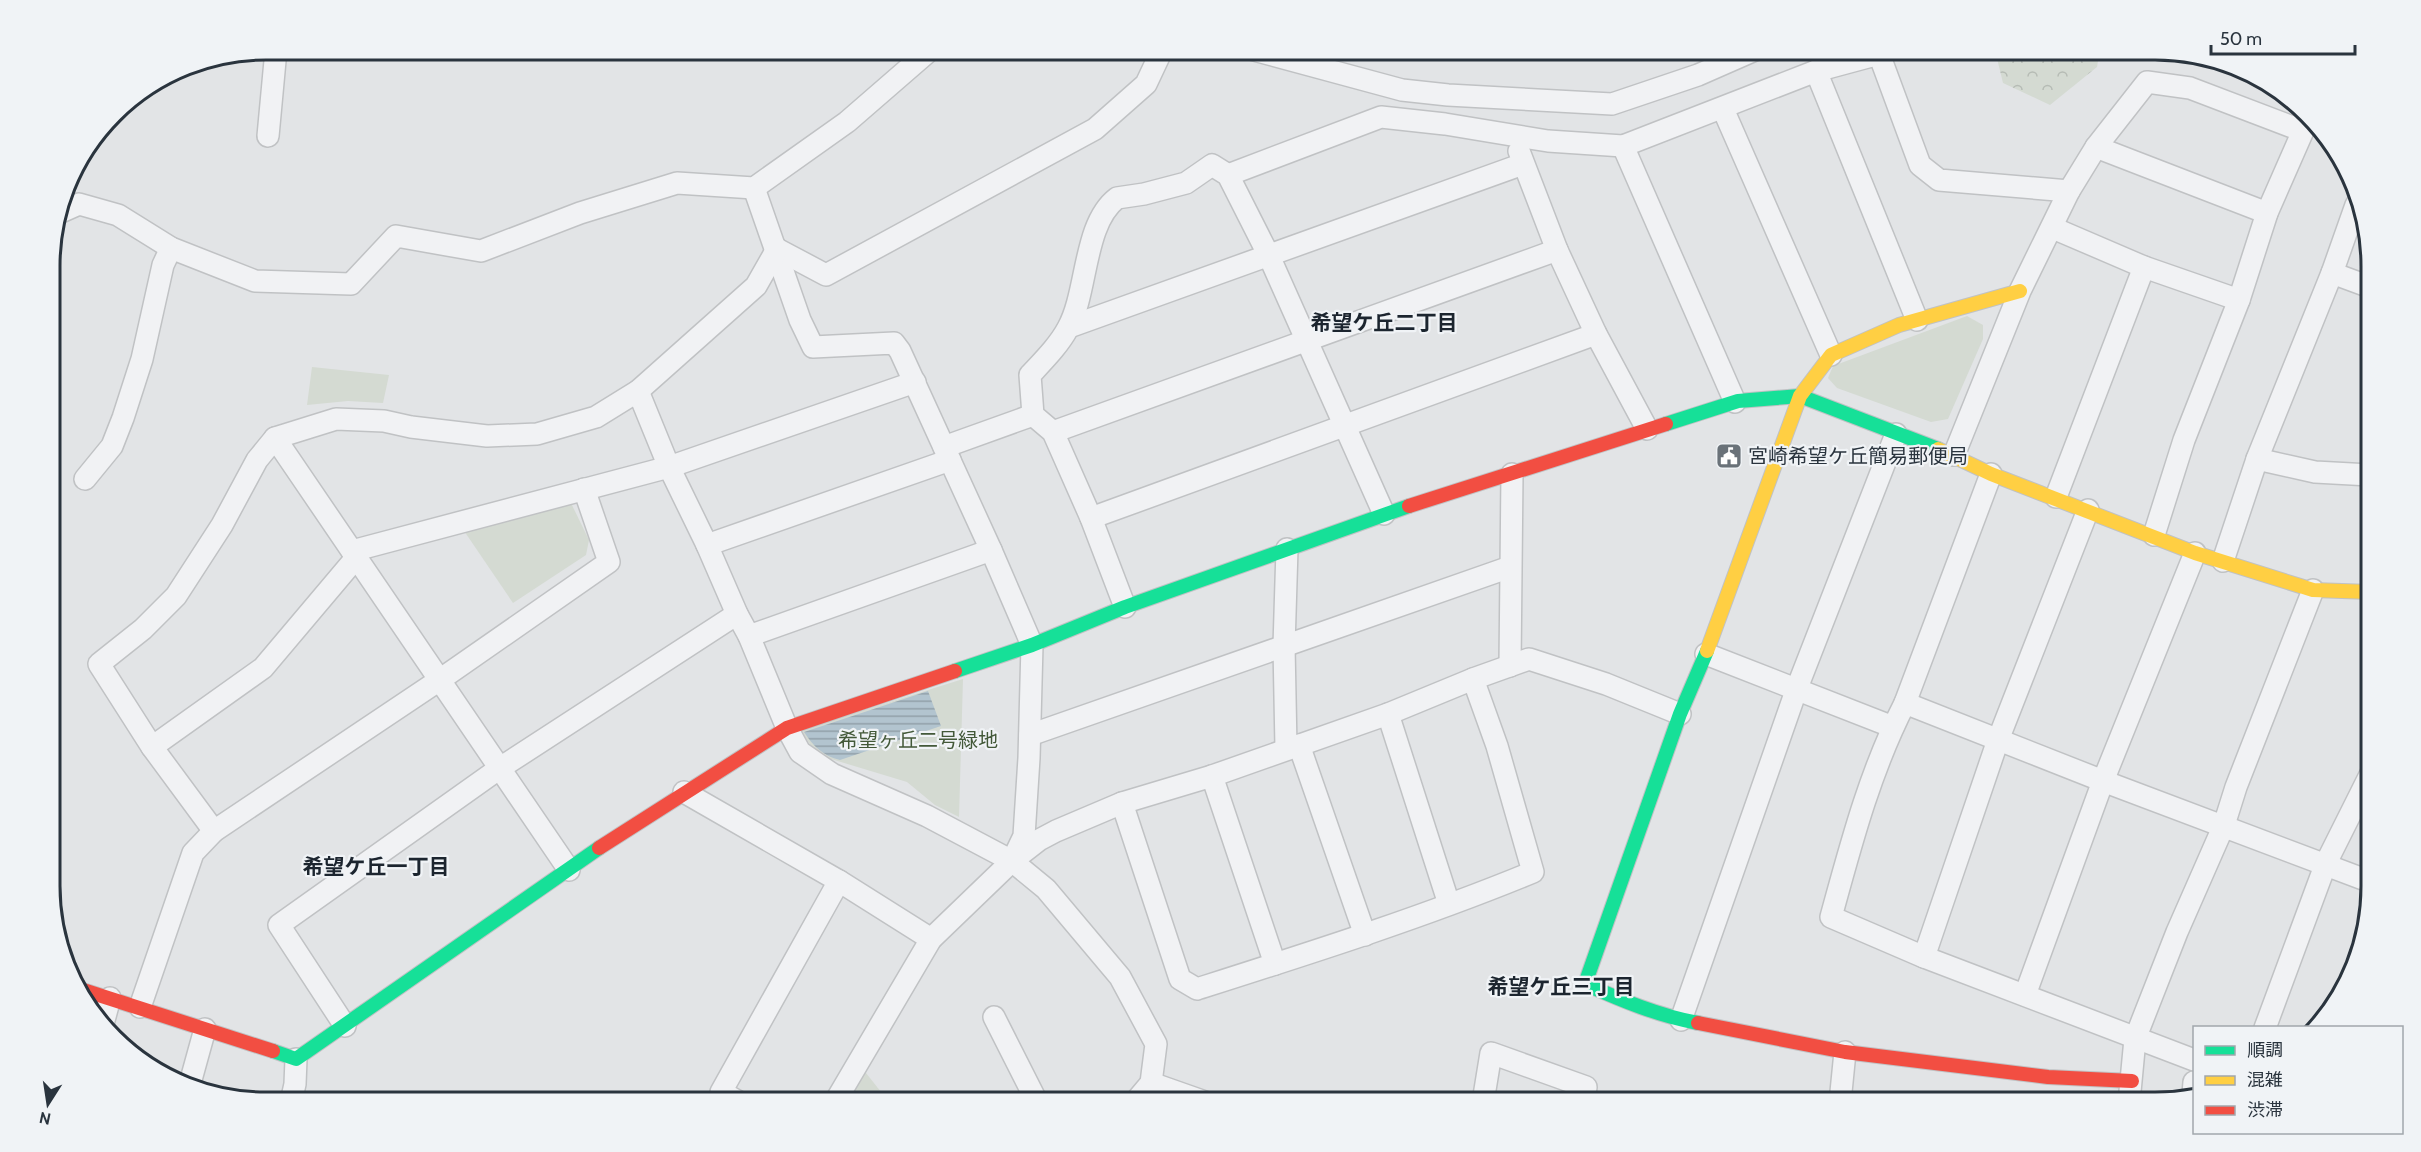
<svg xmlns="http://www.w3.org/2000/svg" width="2421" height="1152" font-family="Cabin,'Noto Sans JP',sans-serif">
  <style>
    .forest { fill: url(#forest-crowns) }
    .park { fill: #d4dad2 }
    .water { fill: url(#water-rules) }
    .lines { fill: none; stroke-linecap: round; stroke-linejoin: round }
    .street-casing { stroke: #c0c2c4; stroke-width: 24 }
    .fast-casing { stroke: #c0c2c4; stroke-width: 16 }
    .slow-casing { stroke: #c0c2c4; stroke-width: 16 }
    .jam-casing { stroke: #c0c2c4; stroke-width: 16 }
    .street { stroke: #f1f2f4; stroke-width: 21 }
    .fast { stroke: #16e098; stroke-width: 14 }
    .slow { stroke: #ffcf43; stroke-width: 14 }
    .jam { stroke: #f24e42; stroke-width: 14 }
    .labels { text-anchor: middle; stroke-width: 4.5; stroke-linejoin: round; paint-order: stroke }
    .poi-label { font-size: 20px; fill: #2a343e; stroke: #f0f3f6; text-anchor: start }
    .park-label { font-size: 20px; fill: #435939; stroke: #f0f3f6 }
    .neighbourhood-label { font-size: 21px; font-weight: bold; fill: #1c252f; stroke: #f0f3f6 }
    .rim { fill: none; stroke: #2a343e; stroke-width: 3 }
  </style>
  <defs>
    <pattern id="forest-crowns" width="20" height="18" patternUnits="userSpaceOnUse" patternTransform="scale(1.5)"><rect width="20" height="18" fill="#d4dad2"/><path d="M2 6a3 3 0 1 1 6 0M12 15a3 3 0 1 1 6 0" fill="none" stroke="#b6bcb5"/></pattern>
    <pattern id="water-rules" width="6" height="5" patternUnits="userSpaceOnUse" patternTransform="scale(1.5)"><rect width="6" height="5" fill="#b2c4cf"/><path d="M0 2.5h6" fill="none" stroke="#91a0a9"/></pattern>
  </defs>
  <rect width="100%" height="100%" fill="#e2e4e6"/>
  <polygon class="forest" points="1995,50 2100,50 2097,67 2050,105 2003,83"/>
  <g class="park">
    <polygon points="1967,316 1983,325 1983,339 1948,419 1931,422 1837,388 1828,378 1833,366"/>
    <polygon points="312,367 389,375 383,403 348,401 307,405"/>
    <polygon points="570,501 589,540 586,555 513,603 458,522"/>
    <polygon points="963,679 959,817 935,805 907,782 831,759 811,746 801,730"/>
    <polygon points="862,1068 889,1102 844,1102"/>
  </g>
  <path class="water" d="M928 691 941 726 840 760C823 756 813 746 804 732Z"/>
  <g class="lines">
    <defs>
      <g id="street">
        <polyline points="1254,50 1402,90 1448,95 1612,104 1698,75 1755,50"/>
        <polyline points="1816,71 1917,320"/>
        <polyline points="1723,109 1831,355"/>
        <polyline points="268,136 276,50"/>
        <polyline points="1623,146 1735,402"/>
        <polyline points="2096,147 2267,213"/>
        <polyline points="1519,151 1557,250 1596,334 1647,429"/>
        <polyline points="1228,175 1381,117 1445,124 1548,141 1623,146 1816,71 1879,54 1920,165 1939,180 2069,191"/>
        <polyline points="754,188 800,320 813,347 894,343 900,351 991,550 1032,645 1029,758 1024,836 1013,859"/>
        <polyline points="61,212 79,204 118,215 171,248 255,281 351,284 396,236 481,251 580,213 677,183 754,188 847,122 930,50"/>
        <polyline points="2053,228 2144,267 2239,300"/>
        <polyline points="777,249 826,275 1095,129 1146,84 1162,50"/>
        <polyline points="2332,273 2370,287"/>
        <polyline points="1069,327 1523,164"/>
        <polyline points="638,391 669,467 707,545 737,614 749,636 787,728 800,752 832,774 927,816 1012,861 1046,889 1120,977 1156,1044 1151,1083 1135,1102"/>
        <polyline points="1053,432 1557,250"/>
        <polyline points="275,438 569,870"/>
        <polyline points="944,447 1033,415"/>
        <polyline points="1954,455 2020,291 2069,191 2096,147 2147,82 2190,88 2303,131 2267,213 2239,300 2184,440 2154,535"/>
        <polyline points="2257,459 2315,472 2370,475"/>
        <path d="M1991 474 1905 703C1870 771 1851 844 1831 917L1924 957 2194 1060"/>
        <polyline points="85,479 112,446 123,418 142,359 163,265 171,248"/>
        <polyline points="2056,497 2144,267"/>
        <polyline points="1091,518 1596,334"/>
        <polyline points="707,545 950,460"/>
        <polyline points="352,551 669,467 915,382"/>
        <polyline points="2223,561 2257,459 2332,273 2356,205"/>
        <path d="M1125 607 1091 518 1053 432 1033 415 1030 375C1044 360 1059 345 1068 328 1088 292 1083 224 1117 198L1144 194 1186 183 1212 165 1228 175 1269 256 1384 514"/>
        <polyline points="749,636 991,550"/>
        <polyline points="1706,654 1893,727"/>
        <polyline points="1510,666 1512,474"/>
        <polyline points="1905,703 2103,781 2371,882"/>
        <polyline points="1388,714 1449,904"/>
        <polyline points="1030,735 1510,567"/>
        <polyline points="1299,745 1365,935"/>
        <polyline points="152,747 263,668 355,559"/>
        <polyline points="1286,748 1284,646 1287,549"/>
        <polyline points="1212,776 1275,964"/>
        <polyline points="684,792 839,881 931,939"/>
        <path d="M1122 803 1180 979 1197 989C1310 953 1424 917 1533 872L1497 746 1473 679"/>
        <polyline points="214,831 152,747 99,664 143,629 176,596 222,525 257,460 275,438 336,419 384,421 411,427 487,436 537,434 596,417 638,391 756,286 777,249"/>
        <polyline points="1924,957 1998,740 2088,510"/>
        <polyline points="2025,995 2103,781 2195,553"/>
        <polyline points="140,1007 193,853 214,831 441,679 609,562 584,489"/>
        <polyline points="994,1017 1037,1102"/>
        <polyline points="1681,1020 1797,688 1896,434"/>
        <polyline points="103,1024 110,998"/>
        <polyline points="345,1026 279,925 500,768 737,614"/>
        <polyline points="2265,1028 2326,863 2371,773"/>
        <polyline points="1151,1083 1205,1102"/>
        <polyline points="189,1087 205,1029"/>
        <polyline points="2193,1094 2194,1082"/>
        <polyline points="291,1102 295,1084 296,1059"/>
        <polyline points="739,1102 721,1092 839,881"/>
        <polyline points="835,1102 931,939 1012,861 1039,840 1056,831 1122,803 1212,776 1388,714 1473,679 1529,659 1606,684 1680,714"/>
        <polyline points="1483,1102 1491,1053 1586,1087 1584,1102"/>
        <polyline points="1840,1102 1845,1052"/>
        <polyline points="2129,1102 2135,1039 2177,932 2224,825 2236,787 2313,590"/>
      </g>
      <g id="fast">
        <polyline points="1666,424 1738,401 1800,396 1938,449"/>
        <polyline points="955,671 1032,645 1125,607 1409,506"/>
        <path d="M1698 1023C1659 1016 1621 1000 1585 984L1680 714 1707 651"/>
        <polyline points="273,1051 296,1059 599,848"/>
      </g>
      <g id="slow">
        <polyline points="1938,449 1991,474 2195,553 2313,590 2371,592"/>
        <polyline points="1707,651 1800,396 1831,355 1899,325 2020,291"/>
      </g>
      <g id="jam">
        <polyline points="1409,506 1666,424"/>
        <polyline points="599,848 787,728 955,671"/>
        <polyline points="83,990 273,1051"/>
        <polyline points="1698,1023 1845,1052 2048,1077 2132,1081"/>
      </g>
    </defs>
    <use href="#street" class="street-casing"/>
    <use href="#fast" class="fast-casing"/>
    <use href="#slow" class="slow-casing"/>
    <use href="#jam" class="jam-casing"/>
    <use href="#street" class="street"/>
    <use href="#fast" class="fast"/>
    <use href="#slow" class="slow"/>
    <use href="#jam" class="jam"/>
  </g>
  <defs>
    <symbol id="civic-square" viewBox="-11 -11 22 22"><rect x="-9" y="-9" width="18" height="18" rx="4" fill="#6a7279" stroke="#f0f3f6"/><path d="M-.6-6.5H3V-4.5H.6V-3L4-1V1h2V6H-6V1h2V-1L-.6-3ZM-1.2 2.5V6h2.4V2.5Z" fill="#fff"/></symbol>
  </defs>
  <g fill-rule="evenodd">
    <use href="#civic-square" x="1714" y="441" width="30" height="30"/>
  </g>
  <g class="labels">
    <g class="poi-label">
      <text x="1748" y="463">宮崎希望ケ丘簡易郵便局</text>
    </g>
    <g class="park-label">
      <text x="918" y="747">希望ヶ丘二号緑地</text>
    </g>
    <g class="neighbourhood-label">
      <text x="1384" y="330">希望ケ丘二丁目</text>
      <text x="376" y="874">希望ケ丘一丁目</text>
      <text x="1561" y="994">希望ケ丘三丁目</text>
    </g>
  </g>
  <path d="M0 0H2421V1152H0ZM266 60H2155A206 206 0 0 1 2361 266V886A206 206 0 0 1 2155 1092H266A206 206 0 0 1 60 886V266A206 206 0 0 1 266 60Z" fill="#f0f3f6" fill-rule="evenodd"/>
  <path class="rim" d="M266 60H2155A206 206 0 0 1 2361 266V886A206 206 0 0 1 2155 1092H266A206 206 0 0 1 60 886V266A206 206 0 0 1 266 60Z"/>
  <rect x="2193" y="1026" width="210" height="108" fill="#f0f3f6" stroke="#a1a7ac" stroke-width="1.5"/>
  <rect x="2205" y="1046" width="30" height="9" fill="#16e098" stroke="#a1a7ac" stroke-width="1.5"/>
  <text x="2247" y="1056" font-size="18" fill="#2a343e">順調</text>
  <rect x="2205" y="1076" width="30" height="9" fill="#ffcf43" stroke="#a1a7ac" stroke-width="1.5"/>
  <text x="2247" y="1086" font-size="18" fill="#2a343e">混雑</text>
  <rect x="2205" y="1106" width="30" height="9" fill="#f24e42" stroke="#a1a7ac" stroke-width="1.5"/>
  <text x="2247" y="1116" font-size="18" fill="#2a343e">渋滞</text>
  <g transform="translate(48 1104) rotate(192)" stroke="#f0f3f6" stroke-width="4.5" paint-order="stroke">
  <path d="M0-4.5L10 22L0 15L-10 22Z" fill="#2a343e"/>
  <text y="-9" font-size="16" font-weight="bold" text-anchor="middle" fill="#2a343e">N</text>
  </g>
  <path d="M2211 45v9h144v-9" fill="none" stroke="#2a343e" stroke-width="3"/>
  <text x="2220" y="45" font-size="18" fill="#2a343e" stroke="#f0f3f6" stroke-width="4.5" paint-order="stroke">50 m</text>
</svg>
